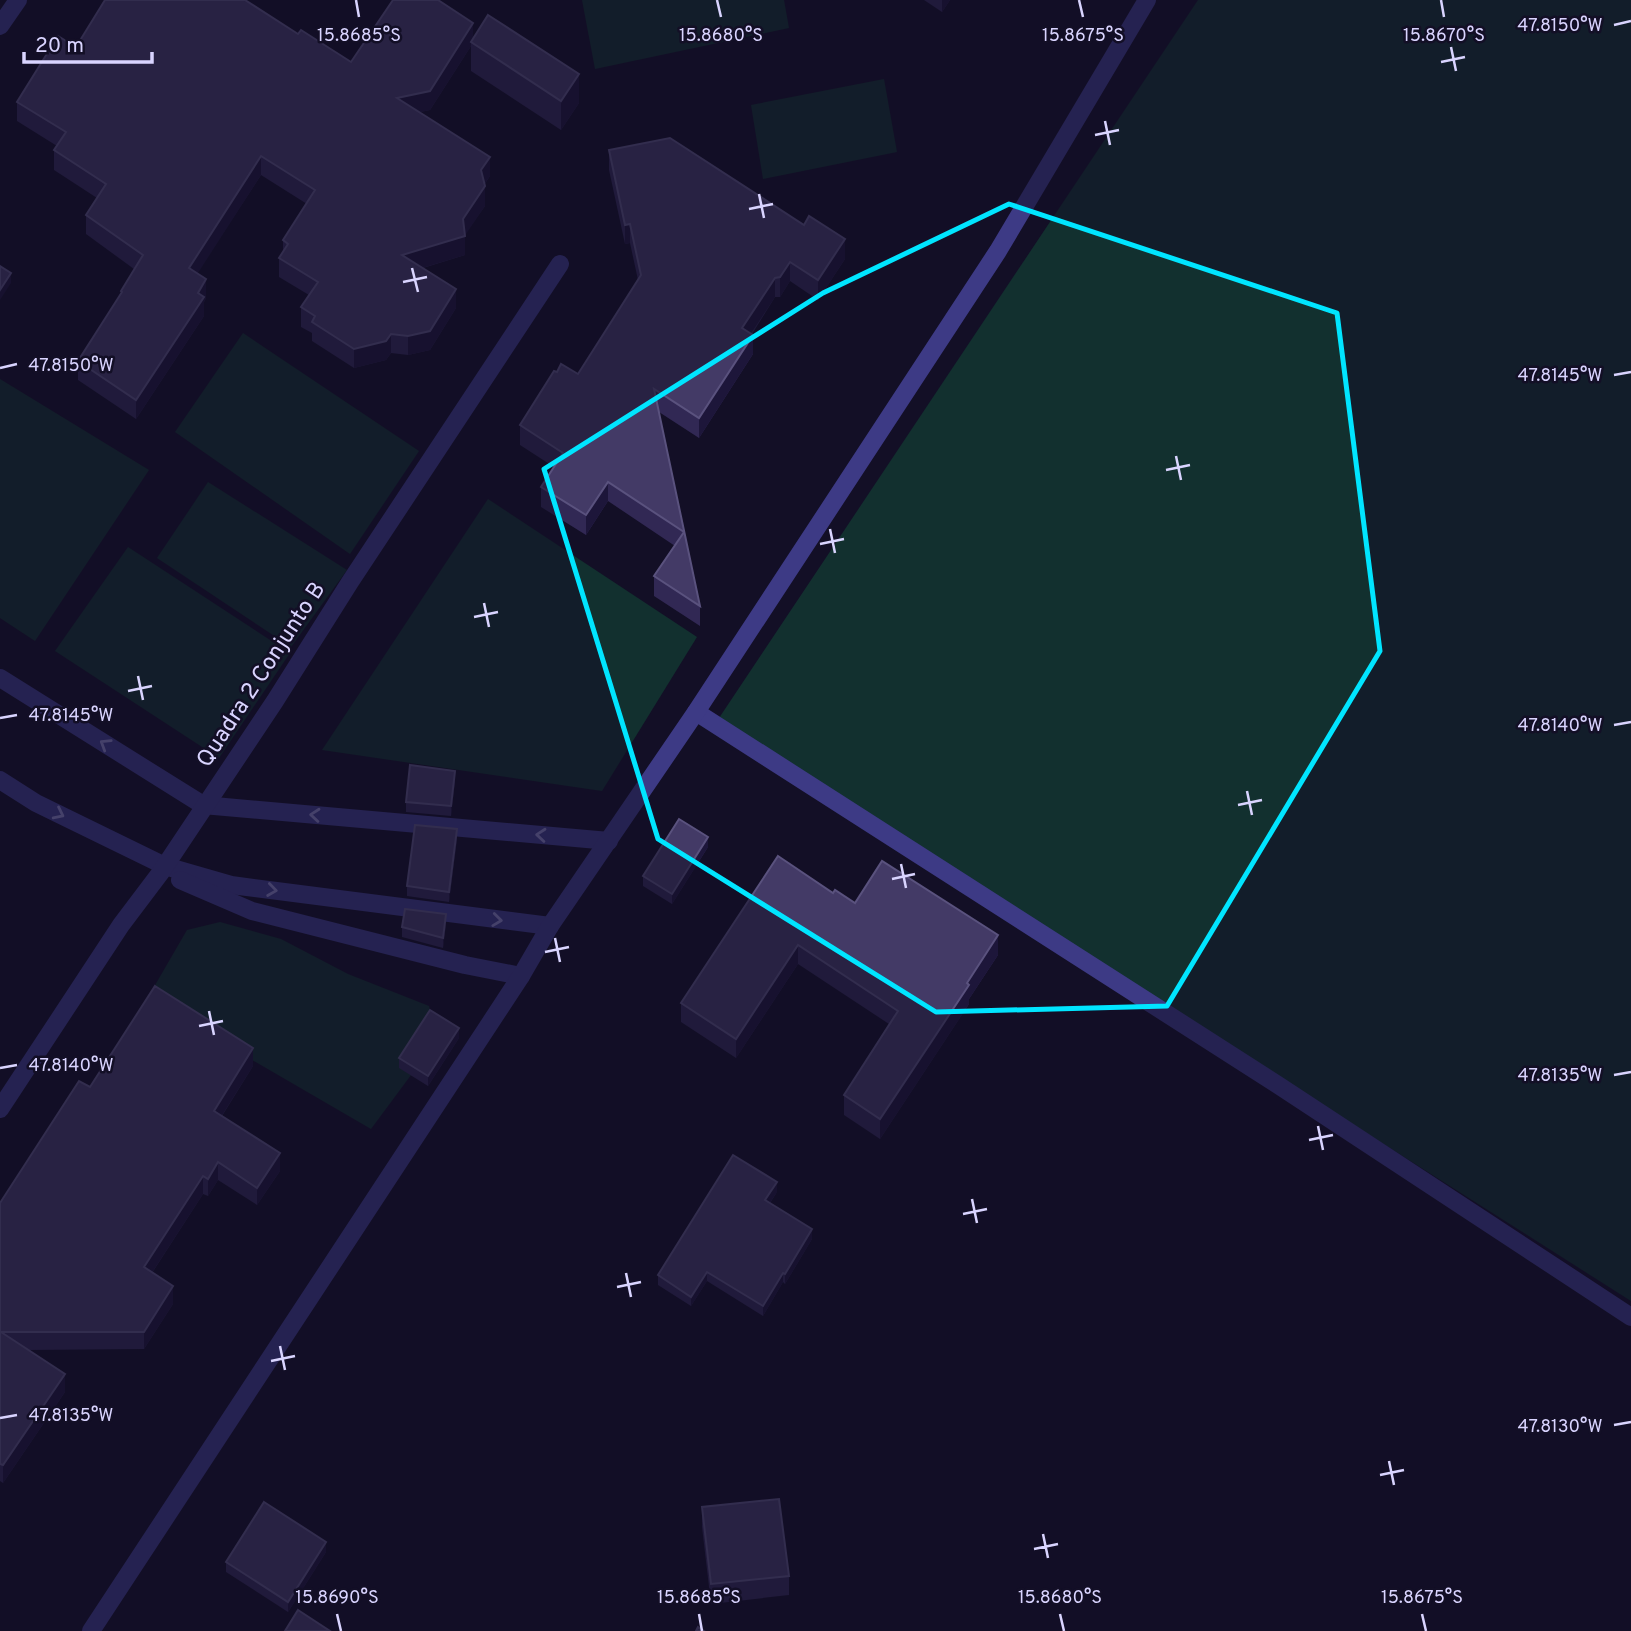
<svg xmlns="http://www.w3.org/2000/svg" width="1631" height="1631" font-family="Overpass,sans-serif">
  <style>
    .green { fill: #12302f }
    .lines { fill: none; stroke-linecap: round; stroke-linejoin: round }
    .street { stroke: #3d3a85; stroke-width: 18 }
    .wall { fill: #312854 }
    .shaded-wall { fill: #1d163a }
    .building { fill: #433a66; stroke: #5a527e; stroke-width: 2 }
    .oneway { stroke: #837fbc }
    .marked { fill: none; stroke: #00e5ff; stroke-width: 5; stroke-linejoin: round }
    .ticks { fill: none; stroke: #d9d4ff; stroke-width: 2.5 }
    .labels { text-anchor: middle; stroke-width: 5; stroke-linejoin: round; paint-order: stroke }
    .street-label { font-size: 23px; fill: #d9d4ff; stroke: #130f26 }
    .ticks-label { font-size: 18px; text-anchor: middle; fill: #d9d4ff; stroke: #130f26; stroke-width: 5; stroke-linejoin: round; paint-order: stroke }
  </style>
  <rect width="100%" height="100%" fill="#130f26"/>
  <g class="green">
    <polygon points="582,0 784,0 789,28 595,69"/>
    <polygon points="1198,0 1631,0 1631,1301 717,721"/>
    <polygon points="884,79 897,152 763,179 751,105"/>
    <polygon points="243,333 419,451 350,554 175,432"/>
    <polygon points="0,379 149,470 35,641 0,618"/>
    <polygon points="208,482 347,570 291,647 157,558"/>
    <polygon points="488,499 697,637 602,791 322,750"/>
    <polygon points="128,547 290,653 219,758 55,651"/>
    <polygon points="220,922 281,939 348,974 429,1006 437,1040 371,1129 147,999 187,930"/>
  </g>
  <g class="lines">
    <g class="street">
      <polyline points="0,26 18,0"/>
      <polyline points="0,678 203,805 609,841"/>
      <polyline points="696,712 1278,1085 1631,1317"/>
      <polyline points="0,780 36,803 165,866 231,885 550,926"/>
      <polyline points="180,880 252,911 465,965 521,976"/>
      <polyline points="0,1109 121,925 161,872 275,701 350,582 560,264"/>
      <polyline points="91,1631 521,976 550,926 696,712 998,251 1147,0"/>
    </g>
  </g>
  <g class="wall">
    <polygon points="924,0 950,0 942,12"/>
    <polygon points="298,34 351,62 473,38 579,103 561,130 471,71 471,46 430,110 420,112 490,176 484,185 485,206 465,234 465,255 423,268 456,308 430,350 408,355 391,353 386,360 354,368 312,341 312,333 301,327 301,307 309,295 279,277 279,258 283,251 283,240 307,204 261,175 197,273 206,298 204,302 204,316 136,419 78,380 78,361 121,295 121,291 134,269 86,234 86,215 97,198 54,170 54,150 57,146 17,121 17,102 76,47"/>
    <polygon points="609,150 845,259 818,300 790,281 780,297 775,297 752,334 753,354 699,438 659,412 700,606 700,626 654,596 654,576 675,546 608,501 586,535 541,507 541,487 554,467 520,445 520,425 557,372 578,374 638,280 630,243 625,244 609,170"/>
    <polygon points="455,781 451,816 406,812 406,802"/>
    <polygon points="457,839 449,902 407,896 407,886"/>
    <polygon points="708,847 672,904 643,886 643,876"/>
    <polygon points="833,893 855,903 998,955 969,999 969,1004 880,1139 844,1115 844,1095 889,1024 798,964 736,1058 681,1022 681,1003"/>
    <polygon points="446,924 443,948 402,937 402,927"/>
    <polygon points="459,1038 428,1086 399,1068 399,1058"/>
    <polygon points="253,1066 222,1116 280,1171 257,1205 218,1180 208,1196 203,1194 152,1273 173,1304 144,1349 28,1350 65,1392 3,1483 0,1481 0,1203 90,1087"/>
    <polygon points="777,1192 770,1203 812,1239 785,1284 783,1282 763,1316 707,1281 691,1306 658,1285 658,1275"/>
    <polygon points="702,1507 789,1576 789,1595 711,1604 702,1527"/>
    <polygon points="326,1552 288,1612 226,1572 226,1562"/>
  </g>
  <g class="shaded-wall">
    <polygon points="942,0 950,0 942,12"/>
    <polygon points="473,23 473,42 471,42 471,46 430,110 397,117 397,98"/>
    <polygon points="579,74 579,103 561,130 561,101"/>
    <polygon points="261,156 261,175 189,287 189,268"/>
    <polygon points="490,157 490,176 481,189 481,170"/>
    <polygon points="485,186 485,206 464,237 465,236 465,255 402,274 402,255 463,219"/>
    <polygon points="630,224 630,243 625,244 625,225"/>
    <polygon points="845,239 845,259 818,300 818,280"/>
    <polygon points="790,262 790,281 780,297 780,277"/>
    <polygon points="11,273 11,283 0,300 0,290"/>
    <polygon points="775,278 775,297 742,347 742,328"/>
    <polygon points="206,279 206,298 204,302 204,316 136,419 136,400"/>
    <polygon points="456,289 456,308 430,350 408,355 408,336"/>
    <polygon points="391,334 391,353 386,360 354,368 354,349"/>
    <polygon points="753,335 753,354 699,438 699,418"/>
    <polygon points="608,482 608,501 586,535 586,515"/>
    <polygon points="455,771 455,781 451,816 451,806"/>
    <polygon points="457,829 457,839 449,902 449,892"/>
    <polygon points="708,837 708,847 672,904 672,894"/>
    <polygon points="446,914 446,924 443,948 443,938"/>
    <polygon points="998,935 998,955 969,999 969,1004 880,1139 880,1119"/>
    <polygon points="798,945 798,964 736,1058 736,1039"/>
    <polygon points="459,1028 459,1038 428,1086 428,1076"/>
    <polygon points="253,1048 253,1066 214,1128 214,1111"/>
    <polygon points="280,1153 280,1171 257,1205 257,1188"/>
    <polygon points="218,1162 218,1180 208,1196 208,1179"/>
    <polygon points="203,1176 203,1194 144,1285 144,1267"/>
    <polygon points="777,1182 777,1192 765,1210 765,1200"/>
    <polygon points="812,1229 812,1239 785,1284 785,1274"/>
    <polygon points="707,1272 707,1281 691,1306 691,1297"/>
    <polygon points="783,1273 783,1282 763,1316 763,1306"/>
    <polygon points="173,1286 173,1304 144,1349 144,1332"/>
    <polygon points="65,1374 65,1392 3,1483 3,1465"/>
    <polygon points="326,1542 326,1552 288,1612 288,1602"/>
  </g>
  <g class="building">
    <polygon points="105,0 245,0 298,34 301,30 351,62 393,0 438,0 473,23 430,91 397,98 490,157 481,170 485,186 463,219 465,236 402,255 456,289 430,331 408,336 391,334 386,341 354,349 312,322 315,316 301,307 318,282 279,258 288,244 283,240 315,190 261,156 189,268 206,279 198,293 204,297 136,400 78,361 122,292 121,291 143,255 86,215 106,184 54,150 66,132 17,102 58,36 76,47"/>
    <polygon points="488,15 579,74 561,101 471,42"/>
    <polygon points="670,138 804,225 809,216 845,239 818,280 790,262 780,277 775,278 742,328 753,335 699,418 654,389 700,606 654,576 684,532 608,482 586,515 541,487 563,453 520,425 554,371 557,372 561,364 578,374 641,275 630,224 625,225 609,150"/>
    <polygon points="0,266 11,273 0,290"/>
    <polygon points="410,765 455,771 451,806 406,802"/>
    <polygon points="679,819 708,837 672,894 643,876"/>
    <polygon points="415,825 457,829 449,892 407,886"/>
    <polygon points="778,856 833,893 835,890 855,903 882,861 998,935 967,983 969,985 880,1119 844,1095 898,1011 798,945 736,1039 681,1003"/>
    <polygon points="405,909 446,914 443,938 402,927"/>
    <polygon points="155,986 253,1048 214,1111 280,1153 257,1188 218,1162 208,1179 203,1176 144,1267 173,1286 144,1332 1,1332 65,1374 3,1465 0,1464 0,1203 79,1081 90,1087"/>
    <polygon points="430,1010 459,1028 428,1076 399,1058"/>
    <polygon points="733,1155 777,1182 765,1200 812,1229 785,1274 783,1273 763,1306 707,1272 691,1297 658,1275"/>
    <polygon points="779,1499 789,1576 711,1584 702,1507"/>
    <polygon points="264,1502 326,1542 288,1602 226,1562"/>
    <polygon points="298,1610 330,1631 285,1631"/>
    <polygon points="698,1627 704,1631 696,1631"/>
  </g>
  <defs><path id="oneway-chevron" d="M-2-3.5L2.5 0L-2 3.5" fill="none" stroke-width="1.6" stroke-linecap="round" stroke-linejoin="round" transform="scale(1.75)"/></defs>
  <g class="oneway">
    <use href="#oneway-chevron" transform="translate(105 744) rotate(-148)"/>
    <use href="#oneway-chevron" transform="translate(59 814) rotate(26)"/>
    <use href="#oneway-chevron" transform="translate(315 815) rotate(-175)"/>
    <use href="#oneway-chevron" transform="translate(541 835) rotate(-175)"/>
    <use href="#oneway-chevron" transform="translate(272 890) rotate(8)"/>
    <use href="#oneway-chevron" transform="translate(497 920) rotate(7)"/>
  </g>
  <path d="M0 0H1631V1631H0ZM1009 204 1337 313 1380 651 1167 1006 936 1012 658 839 544 469 823 293Z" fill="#130f26" fill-opacity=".55" fill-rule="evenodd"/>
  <path class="marked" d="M1009 204 1337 313 1380 651 1167 1006 936 1012 658 839 544 469 823 293Z"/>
  <path class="ticks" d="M356 0 359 17M717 0 721 17M1079 0 1083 17M1441 0 1444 17M1614 25 1631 21M1451 47 1456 71M1441 62 1465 57M1105 121 1110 145M1095 135 1119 130M759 194 764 218M749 209 773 204M412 268 418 292M403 282 427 277M0 368 17 364M1614 375 1631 372M1176 456 1181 480M1166 470 1190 465M830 529 835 553M820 544 844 539M484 603 489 627M474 617 498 612M138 676 143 700M128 691 152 686M0 718 17 715M1614 725 1631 722M1247 791 1252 815M1238 805 1262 800M901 864 906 888M892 879 915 874M555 938 560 962M545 952 569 947M209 1011 214 1035M199 1026 223 1021M0 1068 17 1065M1614 1075 1631 1072M1318 1126 1323 1150M1309 1140 1333 1135M972 1199 977 1223M963 1214 987 1209M626 1273 631 1297M617 1287 641 1282M280 1346 285 1370M271 1361 295 1356M0 1418 17 1415M1614 1425 1631 1422M1389 1461 1394 1485M1380 1475 1404 1470M1043 1534 1048 1558M1034 1549 1058 1544M337 1614 341 1631M699 1614 702 1631M1060 1614 1064 1631M1422 1614 1426 1631"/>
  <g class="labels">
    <g class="street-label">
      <text transform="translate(260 674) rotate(-57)" y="8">Quadra 2 Conjunto B</text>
    </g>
  </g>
  <g class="ticks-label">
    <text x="1560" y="31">47.8150°W</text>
    <text x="359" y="41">15.8685°S</text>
    <text x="721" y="41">15.8680°S</text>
    <text x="1083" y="41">15.8675°S</text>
    <text x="1444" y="41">15.8670°S</text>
    <text x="71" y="371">47.8150°W</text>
    <text x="1560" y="381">47.8145°W</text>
    <text x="71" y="721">47.8145°W</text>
    <text x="1560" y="731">47.8140°W</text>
    <text x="71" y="1071">47.8140°W</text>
    <text x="1560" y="1081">47.8135°W</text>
    <text x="71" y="1421">47.8135°W</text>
    <text x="1560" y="1432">47.8130°W</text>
    <text x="337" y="1603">15.8690°S</text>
    <text x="699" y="1603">15.8685°S</text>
    <text x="1060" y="1603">15.8680°S</text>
    <text x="1422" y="1603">15.8675°S</text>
  </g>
  <path d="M24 52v10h128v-10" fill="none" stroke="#d9d4ff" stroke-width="3.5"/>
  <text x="35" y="52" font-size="21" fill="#d9d4ff" stroke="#130f26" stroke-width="5" paint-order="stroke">20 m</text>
</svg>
